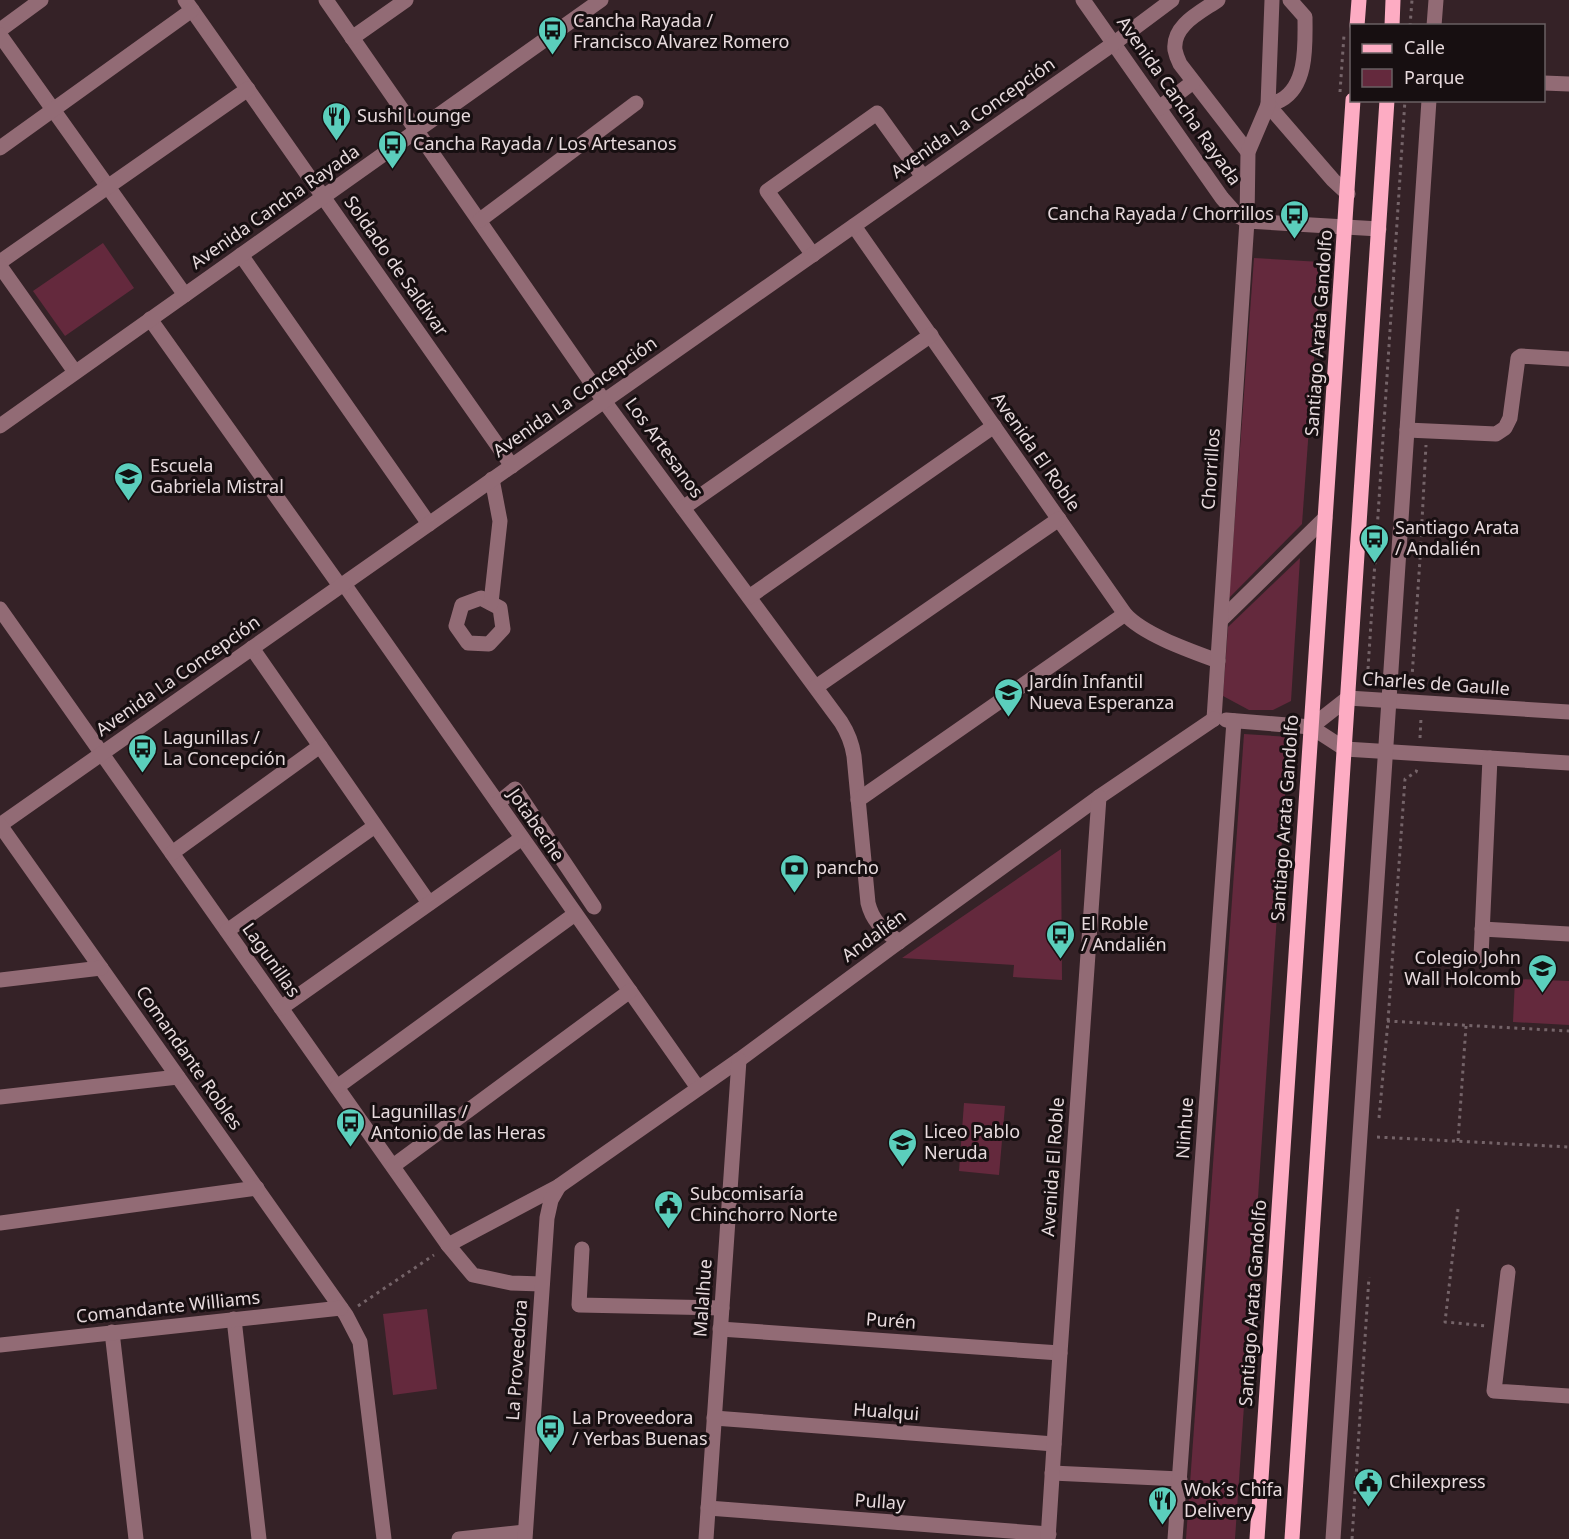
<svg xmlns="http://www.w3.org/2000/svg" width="1569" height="1539" font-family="'Noto Sans',sans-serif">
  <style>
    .green { fill: #64293d }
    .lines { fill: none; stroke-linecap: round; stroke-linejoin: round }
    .path { stroke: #756469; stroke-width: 3; stroke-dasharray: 3 4.5; stroke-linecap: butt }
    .minor { stroke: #926b75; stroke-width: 15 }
    .major { stroke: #fdacc3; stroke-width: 15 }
    .labels { text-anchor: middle; stroke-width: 6; stroke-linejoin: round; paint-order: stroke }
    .poi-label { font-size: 18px; fill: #e7dadd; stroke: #170f11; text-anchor: start }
    .street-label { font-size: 18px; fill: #e7dadd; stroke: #170f11 }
  </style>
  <rect width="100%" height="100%" fill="#352227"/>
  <g class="green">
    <polygon points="103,243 134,288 65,336 33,291"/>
    <polygon points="1254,258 1321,262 1302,524 1229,598"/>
    <polygon points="1300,558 1291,701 1273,710 1249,710 1223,696 1228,627"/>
    <polygon points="1244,734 1289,737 1235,1539 1186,1539"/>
    <polygon points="1061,849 1062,980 1013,977 1014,965 902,958"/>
    <polygon points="1515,979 1569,981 1569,1025 1513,1022"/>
    <polygon points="964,1103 1005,1106 999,1175 959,1171"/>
    <polygon points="427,1309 437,1389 393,1395 383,1314"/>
  </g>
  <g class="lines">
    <g class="path">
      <polyline points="1410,26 1412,0"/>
      <polyline points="1340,92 1344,35"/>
      <polyline points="1368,669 1405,100"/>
      <polyline points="1416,686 1412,677 1420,559 1426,445"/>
      <polyline points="1420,738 1421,718"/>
      <polyline points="1387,1021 1569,1031"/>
      <polyline points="1379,1118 1388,1021 1405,779 1416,772 1417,769"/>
      <polyline points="1377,1137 1569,1147"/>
      <polyline points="1458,1141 1466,1026"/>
      <polyline points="1458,1209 1445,1322 1487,1326"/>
      <polyline points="358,1306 434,1255"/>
      <polyline points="1352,1539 1369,1277"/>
    </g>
    <g class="minor">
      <polyline points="185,0 512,466"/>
      <path d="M326 0 604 401 841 722C848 733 852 743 854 756L868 903C873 923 884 930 899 942"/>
      <polyline points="1083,0 1222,198 1238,216 1247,221 1379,229"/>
      <path d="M1218 0C1201 12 1172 25 1175 50 1176 55 1178 60 1180 64L1248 152"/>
      <polyline points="1434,26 1436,0"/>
      <polyline points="0,30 41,0"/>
      <polyline points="0,35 185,295"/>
      <polyline points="352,38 406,0"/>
      <polyline points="1544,83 1569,84"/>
      <path d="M1268 105C1272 103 1278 102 1281 100 1308 85 1305 43 1305 17L1290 0"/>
      <polyline points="1268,105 1333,180 1348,194"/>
      <polyline points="1159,108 1193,82"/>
      <polyline points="0,148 192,10"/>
      <polyline points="480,220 636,103"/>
      <path d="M854 226 1125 614C1144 635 1191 651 1218 661"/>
      <polyline points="241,255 429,524"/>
      <polyline points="813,255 767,191 877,113 923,177"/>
      <polyline points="0,262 248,89"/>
      <polyline points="0,266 75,372"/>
      <polyline points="150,319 340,586"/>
      <polyline points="0,426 601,0"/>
      <polyline points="1407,430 1496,434 1505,428 1510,418 1518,358 1521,356 1569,359"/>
      <polyline points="683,508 931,335"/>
      <polyline points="344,584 698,1088"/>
      <polyline points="749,597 994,426"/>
      <polygon points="481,598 500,608 503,629 489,644 468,643 456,626 462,605"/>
      <polyline points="491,603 500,521 492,479"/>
      <polyline points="0,609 448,1245 473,1275 511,1283 542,1284"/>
      <polyline points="1221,620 1325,518"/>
      <polyline points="252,648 429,903"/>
      <polyline points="816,687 1059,519"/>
      <polyline points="1214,719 1247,221 1248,152 1268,105 1272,0"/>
      <polyline points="1226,720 1311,727 1345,749 1569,763"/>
      <polyline points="1311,727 1348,698 1569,712"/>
      <polyline points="858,800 1125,614"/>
      <polyline points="498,803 515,789 594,907"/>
      <polyline points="0,825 1113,44 1172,0"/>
      <polyline points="0,825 346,1315 360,1342 384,1539"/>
      <polyline points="172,853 320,746"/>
      <polyline points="1482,929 1569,934"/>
      <polyline points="227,931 375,826"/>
      <polyline points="1481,957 1490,758"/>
      <polyline points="0,980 101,968"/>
      <polyline points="281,1008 522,838"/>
      <polyline points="337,1087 575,914"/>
      <polyline points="0,1097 178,1077"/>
      <polyline points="393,1166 630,991"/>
      <polyline points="0,1223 257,1188"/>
      <polyline points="448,1245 559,1186 739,1060 892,947 1099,797 1214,719"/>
      <polyline points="582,1249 579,1305 722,1308"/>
      <polyline points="1508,1272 1494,1391 1569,1396"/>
      <polyline points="234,1319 259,1539"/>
      <polyline points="720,1329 1060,1353"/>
      <polyline points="112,1332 136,1539"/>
      <polyline points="0,1345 341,1308"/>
      <polyline points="714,1418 1054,1444"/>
      <polyline points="1052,1473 1180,1479"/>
      <polyline points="708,1508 1049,1534"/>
      <polyline points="459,1539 525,1532"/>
      <polyline points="525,1539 547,1218 551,1200 559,1186"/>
      <polyline points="706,1539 739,1060"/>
      <polyline points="1048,1539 1060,1353 1099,797"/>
      <polyline points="1175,1539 1234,721"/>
      <polyline points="1333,1539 1429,100"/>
    </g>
    <g class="major">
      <polyline points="1357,26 1359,0"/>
      <polyline points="1392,26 1393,0"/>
      <polyline points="1257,1539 1353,100"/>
      <polyline points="1292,1539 1387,100"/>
    </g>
  </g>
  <defs>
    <symbol id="bus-pin" viewBox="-11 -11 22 30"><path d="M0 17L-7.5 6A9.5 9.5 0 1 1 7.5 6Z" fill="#5bcebc" stroke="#170f11"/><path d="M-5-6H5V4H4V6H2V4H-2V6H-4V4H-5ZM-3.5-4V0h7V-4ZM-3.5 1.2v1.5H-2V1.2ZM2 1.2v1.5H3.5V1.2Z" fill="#111"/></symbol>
    <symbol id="restaurant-pin" viewBox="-11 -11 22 30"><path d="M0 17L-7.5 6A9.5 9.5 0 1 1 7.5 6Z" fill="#5bcebc" stroke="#170f11"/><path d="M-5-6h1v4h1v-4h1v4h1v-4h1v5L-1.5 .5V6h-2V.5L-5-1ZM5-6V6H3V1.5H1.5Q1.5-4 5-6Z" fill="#111"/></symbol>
    <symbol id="school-pin" viewBox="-11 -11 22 30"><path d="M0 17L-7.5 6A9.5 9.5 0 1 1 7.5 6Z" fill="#5bcebc" stroke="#170f11"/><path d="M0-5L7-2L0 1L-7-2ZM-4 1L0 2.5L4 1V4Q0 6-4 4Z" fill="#111"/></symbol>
    <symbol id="bank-pin" viewBox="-11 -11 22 30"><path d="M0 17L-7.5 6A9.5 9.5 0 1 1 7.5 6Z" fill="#5bcebc" stroke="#170f11"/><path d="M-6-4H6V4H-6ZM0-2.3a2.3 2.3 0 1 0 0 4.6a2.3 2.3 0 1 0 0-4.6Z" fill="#111"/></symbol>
    <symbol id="civic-pin" viewBox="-11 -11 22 30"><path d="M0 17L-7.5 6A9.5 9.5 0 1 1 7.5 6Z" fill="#5bcebc" stroke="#170f11"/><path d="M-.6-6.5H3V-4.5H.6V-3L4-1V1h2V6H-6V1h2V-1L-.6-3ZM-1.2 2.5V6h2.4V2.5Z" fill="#111"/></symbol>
  </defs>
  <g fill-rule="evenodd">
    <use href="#bus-pin" x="536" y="14" width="33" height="45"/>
    <use href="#restaurant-pin" x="320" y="100" width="33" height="45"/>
    <use href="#bus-pin" x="376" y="128" width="33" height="45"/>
    <use href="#bus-pin" x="1278" y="198" width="33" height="45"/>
    <use href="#school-pin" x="112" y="460" width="33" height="45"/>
    <use href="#bus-pin" x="1358" y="522" width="33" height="45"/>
    <use href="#school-pin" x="992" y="676" width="33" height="45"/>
    <use href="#bus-pin" x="126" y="732" width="33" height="45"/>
    <use href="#bank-pin" x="778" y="852" width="33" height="45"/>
    <use href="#bus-pin" x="1044" y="918" width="33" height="45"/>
    <use href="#school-pin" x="1526" y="952" width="33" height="45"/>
    <use href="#bus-pin" x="334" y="1106" width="33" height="45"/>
    <use href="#school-pin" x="886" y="1126" width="33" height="45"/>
    <use href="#civic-pin" x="652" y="1188" width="33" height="45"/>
    <use href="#bus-pin" x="534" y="1412" width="33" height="45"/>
    <use href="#civic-pin" x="1352" y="1466" width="33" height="45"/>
    <use href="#restaurant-pin" x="1146" y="1484" width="33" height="45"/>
  </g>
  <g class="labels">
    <g class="poi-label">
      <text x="573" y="27">Cancha Rayada /<tspan x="573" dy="21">Francisco Alvarez Romero</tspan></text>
      <text x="357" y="122">Sushi Lounge</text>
      <text x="413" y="150">Cancha Rayada / Los Artesanos</text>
      <text x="1274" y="220" text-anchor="end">Cancha Rayada / Chorrillos</text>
      <text x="150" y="472">Escuela<tspan x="150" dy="21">Gabriela Mistral</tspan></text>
      <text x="1395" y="534">Santiago Arata<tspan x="1395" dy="21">/ Andalién</tspan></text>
      <text x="1029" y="688">Jardín Infantil<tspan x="1029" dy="21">Nueva Esperanza</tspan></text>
      <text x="163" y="744">Lagunillas /<tspan x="163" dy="21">La Concepción</tspan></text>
      <text x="816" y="874">pancho</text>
      <text x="1081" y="930">El Roble<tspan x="1081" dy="21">/ Andalién</tspan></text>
      <text x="1521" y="964" text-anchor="end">Colegio John<tspan x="1521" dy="21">Wall Holcomb</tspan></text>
      <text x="371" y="1118">Lagunillas /<tspan x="371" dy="21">Antonio de las Heras</tspan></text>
      <text x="924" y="1138">Liceo Pablo<tspan x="924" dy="21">Neruda</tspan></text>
      <text x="690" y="1200">Subcomisaría<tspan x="690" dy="21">Chinchorro Norte</tspan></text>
      <text x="572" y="1424">La Proveedora<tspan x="572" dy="21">/ Yerbas Buenas</tspan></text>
      <text x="1389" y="1488">Chilexpress</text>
      <text x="1184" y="1496">Wok´s Chifa<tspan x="1184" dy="21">Delivery</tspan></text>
    </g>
    <g class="street-label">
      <text transform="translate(1179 101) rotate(55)" y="6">Avenida Cancha Rayada</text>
      <text transform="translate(973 118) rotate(-35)" y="6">Avenida La Concepción</text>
      <text transform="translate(275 207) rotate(-35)" y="6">Avenida Cancha Rayada</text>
      <text transform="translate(396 266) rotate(55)" y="6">Soldado de Saldivar</text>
      <text transform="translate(1319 333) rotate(-86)" y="6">Santiago Arata Gandolfo</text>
      <text transform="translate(575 397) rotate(-35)" y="6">Avenida La Concepción</text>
      <text transform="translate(664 448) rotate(54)" y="6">Los Artesanos</text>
      <text transform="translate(1036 452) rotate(55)" y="6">Avenida El Roble</text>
      <text transform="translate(1211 469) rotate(-86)" y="6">Chorrillos</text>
      <text transform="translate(178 676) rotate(-35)" y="6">Avenida La Concepción</text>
      <text transform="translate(1436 684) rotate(4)" y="6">Charles de Gaulle</text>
      <text transform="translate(1285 818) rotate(-86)" y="6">Santiago Arata Gandolfo</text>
      <text transform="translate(536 825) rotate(55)" y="6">Jotabeche</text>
      <text transform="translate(874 936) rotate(-36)" y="6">Andalién</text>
      <text transform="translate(271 960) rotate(55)" y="6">Lagunillas</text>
      <text transform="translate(189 1058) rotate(55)" y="6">Comandante Robles</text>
      <text transform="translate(1185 1128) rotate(-86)" y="6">Ninhue</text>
      <text transform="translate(1053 1167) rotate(-86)" y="6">Avenida El Roble</text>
      <text transform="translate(703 1298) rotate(-86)" y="6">Malalhue</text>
      <text transform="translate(1253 1303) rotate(-86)" y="6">Santiago Arata Gandolfo</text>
      <text transform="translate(168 1307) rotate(-6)" y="6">Comandante Williams</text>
      <text transform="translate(891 1321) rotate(4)" y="6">Purén</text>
      <text transform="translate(517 1360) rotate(-86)" y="6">La Proveedora</text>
      <text transform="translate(886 1412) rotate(4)" y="6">Hualqui</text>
      <text transform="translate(880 1502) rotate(4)" y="6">Pullay</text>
    </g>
  </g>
  <rect x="1350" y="24" width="195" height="78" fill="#170f11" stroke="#6a6063" stroke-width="1.5"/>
  <rect x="1362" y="44" width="30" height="9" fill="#fdacc3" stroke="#6a6063" stroke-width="1.5"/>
  <text x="1404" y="54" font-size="18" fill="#e7dadd">Calle</text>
  <rect x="1362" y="69" width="30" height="18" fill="#64293d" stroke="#6a6063" stroke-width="1.5"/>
  <text x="1404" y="84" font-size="18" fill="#e7dadd">Parque</text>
</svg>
